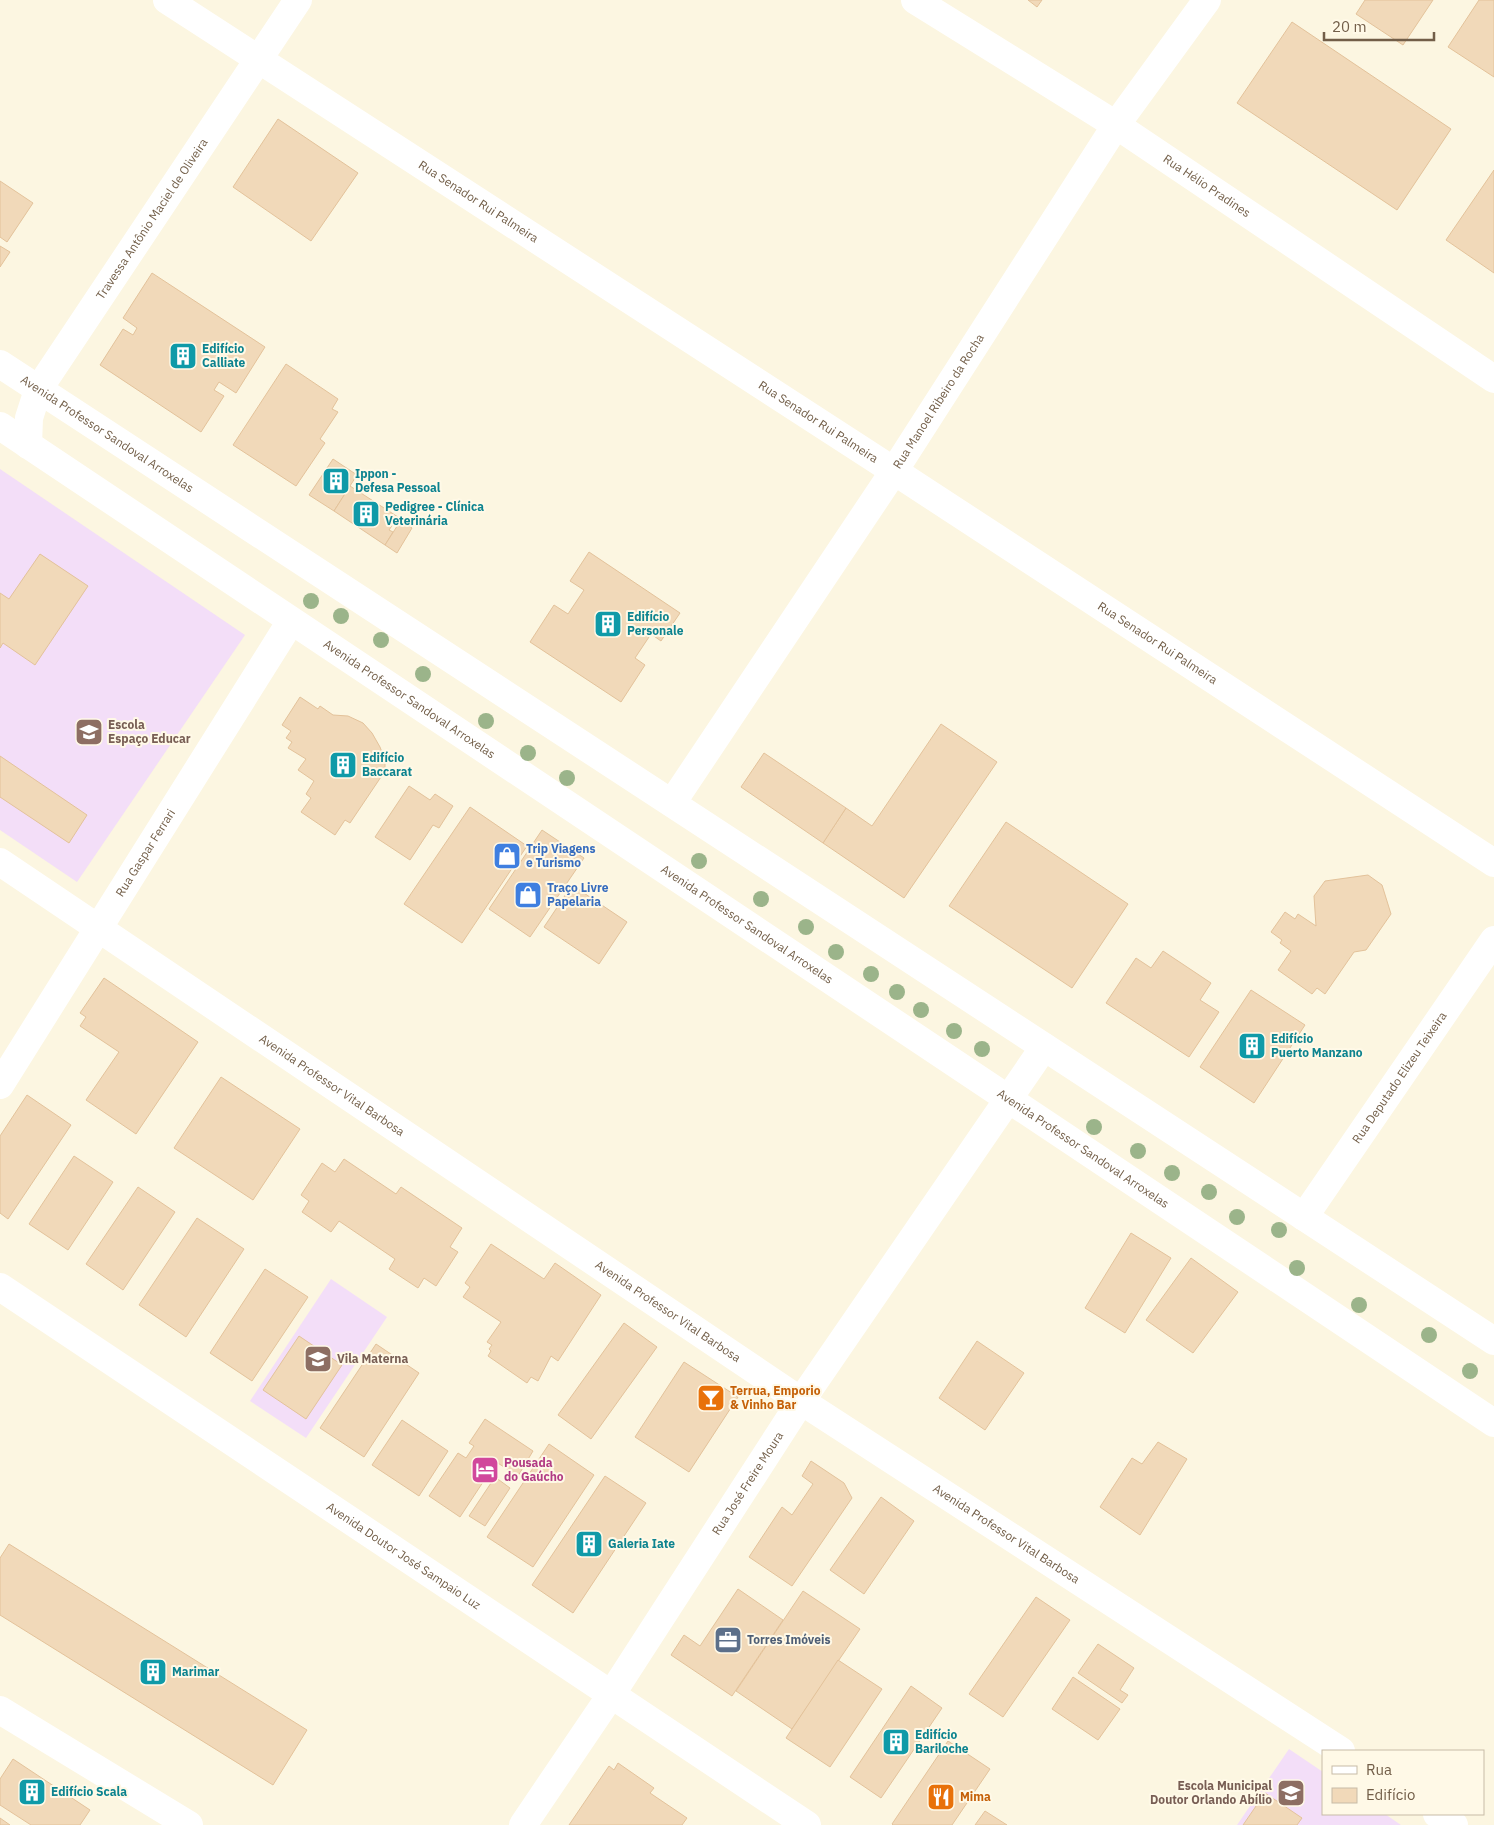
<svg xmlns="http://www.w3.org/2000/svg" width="1494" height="1825" font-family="'IBM Plex Sans',sans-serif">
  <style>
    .education { fill: #f3def8 }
    .building { fill: #f1d9b9; stroke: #e3c29a }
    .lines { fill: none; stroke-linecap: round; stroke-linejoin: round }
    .street { stroke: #fff; stroke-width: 28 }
    .secondary { stroke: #fff; stroke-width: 28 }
    .tree { fill: #9bb48a }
    .labels { text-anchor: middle; stroke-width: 4; stroke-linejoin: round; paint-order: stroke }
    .street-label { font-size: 12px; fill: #725e48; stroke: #fff9e7 }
    .culture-label { font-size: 12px; font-weight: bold; fill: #0d838f; stroke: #fff9e7; text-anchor: start }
    .education-label { font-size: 12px; font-weight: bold; fill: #785e54; stroke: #fff9e7; text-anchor: start }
    .shop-label { font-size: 12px; font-weight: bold; fill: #366cbe; stroke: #fff9e7; text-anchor: start }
    .food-label { font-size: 12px; font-weight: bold; fill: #c56008; stroke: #fff9e7; text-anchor: start }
    .hotel-label { font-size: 12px; font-weight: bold; fill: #b23c85; stroke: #fff9e7; text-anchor: start }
    .service-label { font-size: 12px; font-weight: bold; fill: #4e5e75; stroke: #fff9e7; text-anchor: start }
  </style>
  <rect width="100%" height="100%" fill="#fcf6e1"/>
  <g class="education">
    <polygon points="0,469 245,635 77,882 0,830"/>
    <polygon points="331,1279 387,1317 306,1438 250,1401"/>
    <polygon points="1289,1749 1323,1772 1323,1814 1385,1814 1401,1825 1237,1825"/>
  </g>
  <g class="building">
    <polygon points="1028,0 1042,0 1037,7"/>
    <polygon points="1365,0 1433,0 1403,45 1356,14"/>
    <polygon points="1479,0 1494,0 1494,77 1448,47"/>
    <polygon points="1292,22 1451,129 1397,210 1237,103"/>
    <polygon points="278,119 358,173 311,241 233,187"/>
    <polygon points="1494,170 1494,273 1446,240"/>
    <polygon points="0,181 33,203 7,242 0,237"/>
    <polygon points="0,246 10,252 0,267"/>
    <polygon points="152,273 265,347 236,393 219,382 214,390 224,396 201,432 100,365 123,329 133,335 137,328 123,318"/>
    <polygon points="286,364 338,399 332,409 338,412 320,439 325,443 296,486 233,445"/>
    <polygon points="333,459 357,475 334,511 309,495"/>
    <polygon points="350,486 398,517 389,530 393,532 385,545 334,511"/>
    <polygon points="401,520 412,528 397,553 385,545"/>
    <polygon points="589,552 680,613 661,641 651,634 635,658 645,665 621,702 530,642 554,605 568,614 584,590 570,581"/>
    <polygon points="40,554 88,586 35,665 3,643 0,648 0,593 9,599"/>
    <polygon points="300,697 318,709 320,706 333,715 348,716 363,723 372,733 380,747 385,760 385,771 350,823 345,820 335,835 301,812 311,798 306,794 314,781 298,770 306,759 288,748 292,742 286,738 291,731 282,725"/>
    <polygon points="941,724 997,762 904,898 823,843 846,808 872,826"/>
    <polygon points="764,753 846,808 823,843 741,787"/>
    <polygon points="0,756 87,815 69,843 0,797"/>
    <polygon points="409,786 430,800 435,794 453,806 439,828 433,825 410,860 375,837"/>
    <polygon points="470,807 527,846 462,943 404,904"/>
    <polygon points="1006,822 1128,904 1072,988 949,906"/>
    <polygon points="542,830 584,858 530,937 489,909"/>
    <polygon points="1368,875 1382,885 1391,914 1366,950 1354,952 1325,994 1317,988 1312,994 1278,970 1291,951 1280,943 1282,940 1271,932 1285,912 1295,919 1298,914 1316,926 1314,896 1325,881"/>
    <polygon points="572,885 627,922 599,964 544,927"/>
    <polygon points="1163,951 1211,983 1200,1000 1219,1012 1189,1057 1106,1003 1136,958 1151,968"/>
    <polygon points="104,978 198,1042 136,1134 86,1100 119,1052 80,1026 86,1017 80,1013"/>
    <polygon points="1251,990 1305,1025 1254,1103 1200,1067"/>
    <polygon points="221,1077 300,1129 253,1200 174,1148"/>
    <polygon points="27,1095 71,1125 8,1219 0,1213 0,1136"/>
    <polygon points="74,1156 113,1182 68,1250 29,1224"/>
    <polygon points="344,1159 396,1194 401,1187 462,1228 450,1247 458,1252 436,1286 424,1278 418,1288 389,1269 395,1259 339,1221 331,1232 302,1212 309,1201 301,1195 322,1163 335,1172"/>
    <polygon points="138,1187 175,1212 123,1290 86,1264"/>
    <polygon points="197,1218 244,1249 186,1337 139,1305"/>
    <polygon points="1131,1233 1171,1258 1125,1333 1085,1308"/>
    <polygon points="491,1244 544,1279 555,1263 601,1295 558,1361 551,1356 538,1381 531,1377 527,1383 488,1356 491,1351 489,1349 492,1345 487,1342 501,1322 463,1297 470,1287 465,1283"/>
    <polygon points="1191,1258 1238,1292 1193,1353 1146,1320"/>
    <polygon points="265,1269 308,1297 252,1381 210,1353"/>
    <polygon points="624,1323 657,1347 591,1439 558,1415"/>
    <polygon points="299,1336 342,1365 306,1419 263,1390"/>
    <polygon points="977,1341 1024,1373 985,1430 939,1398"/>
    <polygon points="376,1344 419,1373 364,1457 320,1428"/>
    <polygon points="684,1362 738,1397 689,1472 635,1437"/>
    <polygon points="485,1419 533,1451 518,1476 490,1458 482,1469 489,1473 460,1517 429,1496 458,1453 466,1458 474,1446 469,1443"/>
    <polygon points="402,1420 448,1451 419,1496 372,1465"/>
    <polygon points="1158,1442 1187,1459 1140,1535 1100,1507 1132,1458 1142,1464"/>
    <polygon points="549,1444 594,1475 533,1567 487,1537"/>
    <polygon points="811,1461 844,1483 852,1498 792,1586 749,1557 782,1507 792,1515 813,1484 802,1476"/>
    <polygon points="605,1476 646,1503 573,1613 532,1585"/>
    <polygon points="495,1477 510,1488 485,1526 469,1516"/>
    <polygon points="881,1497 914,1521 864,1594 830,1570"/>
    <polygon points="9,1544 307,1730 273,1785 0,1615 0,1558"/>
    <polygon points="738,1589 783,1620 732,1696 671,1655 684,1635 700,1646"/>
    <polygon points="803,1591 860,1629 792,1729 736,1691"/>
    <polygon points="1036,1597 1070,1620 1003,1717 969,1694"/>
    <polygon points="1098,1644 1134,1668 1120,1690 1128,1695 1122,1703 1078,1673"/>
    <polygon points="838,1660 882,1689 830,1767 786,1738"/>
    <polygon points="1073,1677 1120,1709 1098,1740 1052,1709"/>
    <polygon points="911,1686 942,1708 881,1798 850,1777"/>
    <polygon points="948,1741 990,1769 952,1825 893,1825 892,1824"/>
    <polygon points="13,1759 90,1810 80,1825 31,1825 0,1805 0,1779"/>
    <polygon points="618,1763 654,1788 650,1793 687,1818 682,1825 569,1825 609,1766 614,1770"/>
    <polygon points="1265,1793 1302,1818 1297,1825 1243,1825"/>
    <polygon points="985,1811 1007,1825 975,1825"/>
    <polygon points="0,1818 10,1825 0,1825"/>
  </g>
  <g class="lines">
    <g class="street">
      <path id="s1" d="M167 0 894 471 1494 863"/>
      <path id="s2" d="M915 0 1116 125 1494 379"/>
      <path id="s3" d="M0 862 801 1401 1341 1751"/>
      <path id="s4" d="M0 1085 291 621"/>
      <path id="s5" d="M1304 1217 1494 940"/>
      <path id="s6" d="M0 1287 807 1825"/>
      <polyline points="0,1710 189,1825"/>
      <polyline points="1437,1814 1454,1825"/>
      <path id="s7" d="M523 1825 611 1695 801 1401 1044 1047"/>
    </g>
    <g class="secondary">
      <path id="s8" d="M0 364 1494 1341"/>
      <path id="s9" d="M0 426 1494 1423"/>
      <path id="s10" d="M28 445 29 418 38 390 298 0"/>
      <path id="s11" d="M672 803 894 471 1116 125 1207 0"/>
    </g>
  </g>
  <g class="tree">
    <circle cx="311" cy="601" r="8"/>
    <circle cx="341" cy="616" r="8"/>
    <circle cx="381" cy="640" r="8"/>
    <circle cx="423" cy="674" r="8"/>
    <circle cx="486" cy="721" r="8"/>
    <circle cx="528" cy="753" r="8"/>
    <circle cx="567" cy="778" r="8"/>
    <circle cx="699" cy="861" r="8"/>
    <circle cx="761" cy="899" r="8"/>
    <circle cx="806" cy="927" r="8"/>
    <circle cx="836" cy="952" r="8"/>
    <circle cx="871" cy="974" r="8"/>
    <circle cx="897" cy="992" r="8"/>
    <circle cx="921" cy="1010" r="8"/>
    <circle cx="954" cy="1031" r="8"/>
    <circle cx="982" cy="1049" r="8"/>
    <circle cx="1094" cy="1127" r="8"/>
    <circle cx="1138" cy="1151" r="8"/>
    <circle cx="1172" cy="1173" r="8"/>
    <circle cx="1209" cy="1192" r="8"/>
    <circle cx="1237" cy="1217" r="8"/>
    <circle cx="1279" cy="1230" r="8"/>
    <circle cx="1297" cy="1268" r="8"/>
    <circle cx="1359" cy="1305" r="8"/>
    <circle cx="1429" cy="1335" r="8"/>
    <circle cx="1470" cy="1371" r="8"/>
  </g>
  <defs>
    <symbol id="building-square" viewBox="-11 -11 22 22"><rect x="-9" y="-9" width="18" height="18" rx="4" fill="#0f9aa8" stroke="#fff9e7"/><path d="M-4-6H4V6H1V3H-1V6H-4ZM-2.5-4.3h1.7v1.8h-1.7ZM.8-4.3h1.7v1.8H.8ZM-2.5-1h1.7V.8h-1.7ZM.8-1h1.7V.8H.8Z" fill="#fff"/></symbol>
    <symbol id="school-square" viewBox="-11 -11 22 22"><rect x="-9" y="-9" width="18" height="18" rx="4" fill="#8d6e63" stroke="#fff9e7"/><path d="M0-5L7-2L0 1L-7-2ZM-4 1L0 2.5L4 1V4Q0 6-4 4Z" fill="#fff"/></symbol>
    <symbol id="shop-square" viewBox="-11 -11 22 22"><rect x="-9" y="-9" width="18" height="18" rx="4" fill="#3f7fe0" stroke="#fff9e7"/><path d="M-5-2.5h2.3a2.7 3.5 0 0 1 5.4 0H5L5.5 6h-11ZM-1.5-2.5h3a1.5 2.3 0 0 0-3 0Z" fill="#fff"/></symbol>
    <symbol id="bar-square" viewBox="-11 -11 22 22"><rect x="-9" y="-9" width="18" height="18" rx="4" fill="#e8710a" stroke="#fff9e7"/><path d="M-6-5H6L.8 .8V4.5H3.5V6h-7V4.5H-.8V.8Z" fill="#fff"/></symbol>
    <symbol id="hotel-square" viewBox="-11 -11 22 22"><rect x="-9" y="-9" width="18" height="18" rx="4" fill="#d1479c" stroke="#fff9e7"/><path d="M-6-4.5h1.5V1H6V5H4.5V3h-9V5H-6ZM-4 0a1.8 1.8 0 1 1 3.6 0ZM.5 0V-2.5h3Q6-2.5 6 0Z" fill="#fff"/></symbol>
    <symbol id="office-square" viewBox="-11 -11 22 22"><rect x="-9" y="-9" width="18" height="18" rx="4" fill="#5c6f8a" stroke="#fff9e7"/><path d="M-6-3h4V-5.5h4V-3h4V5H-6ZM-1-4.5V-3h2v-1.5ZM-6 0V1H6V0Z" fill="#fff"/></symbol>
    <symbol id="restaurant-square" viewBox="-11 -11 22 22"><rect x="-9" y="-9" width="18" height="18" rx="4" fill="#e8710a" stroke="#fff9e7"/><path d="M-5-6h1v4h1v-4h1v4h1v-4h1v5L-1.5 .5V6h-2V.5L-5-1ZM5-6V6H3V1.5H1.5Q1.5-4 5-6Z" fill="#fff"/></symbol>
  </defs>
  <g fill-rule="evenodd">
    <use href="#building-square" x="167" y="340" width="32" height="32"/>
    <use href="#building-square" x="320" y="465" width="32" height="32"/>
    <use href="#building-square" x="350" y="498" width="32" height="32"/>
    <use href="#building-square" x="592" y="608" width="32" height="32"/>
    <use href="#school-square" x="73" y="716" width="32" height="32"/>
    <use href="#building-square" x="327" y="749" width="32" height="32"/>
    <use href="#shop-square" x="491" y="840" width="32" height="32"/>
    <use href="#shop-square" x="512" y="879" width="32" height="32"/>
    <use href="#building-square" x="1236" y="1030" width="32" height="32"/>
    <use href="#school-square" x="302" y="1343" width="32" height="32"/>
    <use href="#bar-square" x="695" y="1382" width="32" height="32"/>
    <use href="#hotel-square" x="469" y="1454" width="32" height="32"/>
    <use href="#building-square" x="573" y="1528" width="32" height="32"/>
    <use href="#office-square" x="712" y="1624" width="32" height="32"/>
    <use href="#building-square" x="137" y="1656" width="32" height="32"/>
    <use href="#building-square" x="880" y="1726" width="32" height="32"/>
    <use href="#building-square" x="16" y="1776" width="32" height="32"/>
    <use href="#school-square" x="1275" y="1777" width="32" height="32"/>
    <use href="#restaurant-square" x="925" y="1781" width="32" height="32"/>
  </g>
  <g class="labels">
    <g class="street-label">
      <text dy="4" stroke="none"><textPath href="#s2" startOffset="346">Rua Hélio Pradines</textPath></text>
      <text dy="4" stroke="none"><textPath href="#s1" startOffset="371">Rua Senador Rui Palmeira</textPath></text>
      <text dy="4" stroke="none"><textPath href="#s10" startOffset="262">Travessa Antônio Maciel de Oliveira</textPath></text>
      <text dy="4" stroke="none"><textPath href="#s11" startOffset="482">Rua Manoel Ribeiro da Rocha</textPath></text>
      <text dy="4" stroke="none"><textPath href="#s1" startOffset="776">Rua Senador Rui Palmeira</textPath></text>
      <text dy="4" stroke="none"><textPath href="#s8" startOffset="128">Avenida Professor Sandoval Arroxelas</textPath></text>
      <text dy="4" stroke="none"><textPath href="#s1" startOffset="1181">Rua Senador Rui Palmeira</textPath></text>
      <text dy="4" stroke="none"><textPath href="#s9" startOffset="492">Avenida Professor Sandoval Arroxelas</textPath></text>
      <text dy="4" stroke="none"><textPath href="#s4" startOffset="274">Rua Gaspar Ferrari</textPath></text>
      <text dy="4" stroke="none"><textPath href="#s9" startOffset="898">Avenida Professor Sandoval Arroxelas</textPath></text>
      <text dy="4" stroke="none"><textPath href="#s5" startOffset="169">Rua Deputado Elizeu Teixeira</textPath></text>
      <text dy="4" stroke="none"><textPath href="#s3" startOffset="400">Avenida Professor Vital Barbosa</textPath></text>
      <text dy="4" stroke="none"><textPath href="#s9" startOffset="1302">Avenida Professor Sandoval Arroxelas</textPath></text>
      <text dy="4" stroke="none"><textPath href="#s3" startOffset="805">Avenida Professor Vital Barbosa</textPath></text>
      <text dy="4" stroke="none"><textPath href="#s7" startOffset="409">Rua José Freire Moura</textPath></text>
      <text dy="4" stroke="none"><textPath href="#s3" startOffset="1210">Avenida Professor Vital Barbosa</textPath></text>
      <text dy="4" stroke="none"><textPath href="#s6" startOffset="485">Avenida Doutor José Sampaio Luz</textPath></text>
    </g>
    <g class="culture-label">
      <text x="202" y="353">Edifício<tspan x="202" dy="14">Calliate</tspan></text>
      <text x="355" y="478">Ippon -<tspan x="355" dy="14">Defesa Pessoal</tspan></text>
      <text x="385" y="511">Pedigree - Clínica<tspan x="385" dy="14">Veterinária</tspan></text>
      <text x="627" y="621">Edifício<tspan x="627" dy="14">Personale</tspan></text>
      <text x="362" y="762">Edifício<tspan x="362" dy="14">Baccarat</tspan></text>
      <text x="1271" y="1043">Edifício<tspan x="1271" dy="14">Puerto Manzano</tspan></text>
      <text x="608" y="1548">Galeria Iate</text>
      <text x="172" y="1676">Marimar</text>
      <text x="915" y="1739">Edifício<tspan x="915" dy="14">Bariloche</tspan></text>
      <text x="51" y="1796">Edifício Scala</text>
    </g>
    <g class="education-label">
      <text x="108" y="729">Escola<tspan x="108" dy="14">Espaço Educar</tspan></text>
      <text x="337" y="1363">Vila Materna</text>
      <text x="1272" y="1790" text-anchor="end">Escola Municipal<tspan x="1272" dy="14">Doutor Orlando Abílio</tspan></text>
    </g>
    <g class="shop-label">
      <text x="526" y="853">Trip Viagens<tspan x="526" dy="14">e Turismo</tspan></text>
      <text x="547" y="892">Traço Livre<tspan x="547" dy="14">Papelaria</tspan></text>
    </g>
    <g class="food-label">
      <text x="730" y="1395">Terrua, Emporio<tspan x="730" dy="14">&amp; Vinho Bar</tspan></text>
      <text x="960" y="1801">Mima</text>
    </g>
    <g class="hotel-label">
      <text x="504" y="1467">Pousada<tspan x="504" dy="14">do Gaúcho</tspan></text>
    </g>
    <g class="service-label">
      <text x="747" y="1644">Torres Imóveis</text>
    </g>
  </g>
  <rect x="1322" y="1750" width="162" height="65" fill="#fff9e7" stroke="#c7bba7"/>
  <rect x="1332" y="1766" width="25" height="8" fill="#ffffff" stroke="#c7bba7"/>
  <text x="1366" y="1775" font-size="15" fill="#725e48">Rua</text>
  <rect x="1332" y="1788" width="25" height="15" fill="#f1d9b9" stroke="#c7bba7"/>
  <text x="1366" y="1800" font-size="15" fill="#725e48">Edifício</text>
  <path d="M1324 32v8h110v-8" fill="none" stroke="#725e48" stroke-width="2.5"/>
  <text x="1332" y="32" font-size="15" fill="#725e48" stroke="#fff9e7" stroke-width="4" paint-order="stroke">20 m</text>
</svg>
